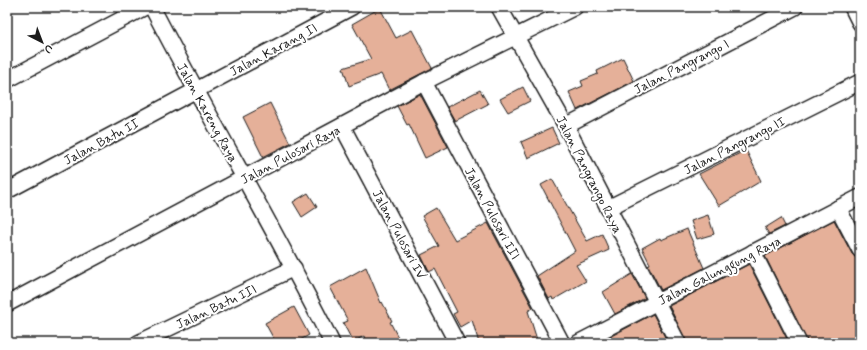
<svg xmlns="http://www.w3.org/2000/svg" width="867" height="350" font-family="Mynerve,sans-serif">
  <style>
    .building { fill: #e5b099; stroke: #1c1c1c }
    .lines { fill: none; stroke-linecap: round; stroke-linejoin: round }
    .minor-casing { stroke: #1c1c1c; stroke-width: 18 }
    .minor { stroke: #fff; stroke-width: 15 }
    .labels { text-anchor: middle; stroke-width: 4; stroke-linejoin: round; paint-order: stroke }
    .street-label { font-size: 13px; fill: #1c1c1c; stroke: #fff }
  </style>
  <rect width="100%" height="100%" fill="#fff"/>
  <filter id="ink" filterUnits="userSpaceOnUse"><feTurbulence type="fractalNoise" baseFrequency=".025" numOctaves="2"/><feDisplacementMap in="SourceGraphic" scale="8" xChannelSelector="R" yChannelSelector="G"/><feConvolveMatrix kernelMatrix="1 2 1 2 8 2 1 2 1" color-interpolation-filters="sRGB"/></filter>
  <g filter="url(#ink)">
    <g class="building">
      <polygon points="380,8 396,38 412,30 432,68 389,90 381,74 349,86 343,68 371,59 352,24"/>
      <polygon points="623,58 634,81 577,110 569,92 583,86 581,81 598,74 597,71"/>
      <polygon points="523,87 530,101 508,112 500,99"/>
      <polygon points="480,90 488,104 455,121 447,107"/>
      <polygon points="420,94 448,147 425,158 409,124 407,125 397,106"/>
      <polygon points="270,103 290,143 263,157 243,117"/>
      <polygon points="552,128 559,143 528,158 521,142"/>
      <polygon points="746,150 761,181 719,206 699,174"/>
      <polygon points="552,179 587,241 602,234 609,250 576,265 586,281 553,300 552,297 549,299 537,276 575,251 541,185"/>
      <polygon points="308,193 317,207 302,217 293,202"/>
      <polygon points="436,208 455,240 488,223 533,308 528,311 538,343 479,343 472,320 460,327 453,314 457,312 435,269 429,272 421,255 439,246 422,216"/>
      <polygon points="708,215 714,234 697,239 691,221"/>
      <polygon points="781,218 785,226 769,234 765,228"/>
      <polygon points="834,220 852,254 860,259 860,343 808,343 765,256"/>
      <polygon points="687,229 704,268 661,290 648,265 650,264 642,248 660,238 661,240"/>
      <polygon points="749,264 789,343 687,343 669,306"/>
      <polygon points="366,267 381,303 382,302 392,321 390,322 401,343 367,343 364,336 353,342 343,323 348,321 330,287"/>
      <polygon points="632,274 645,298 615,314 603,292"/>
      <polygon points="294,307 309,335 295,343 276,343 265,323"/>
      <polygon points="653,314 668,343 598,343"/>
    </g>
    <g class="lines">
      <defs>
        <g id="minor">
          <path d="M152 7C210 120 275 229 332 343"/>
          <polyline points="499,7 566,126 678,343"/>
          <polyline points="852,7 860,23"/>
          <polyline points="7,80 145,7"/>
          <polyline points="424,82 562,343"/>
          <polyline points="342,126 457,343"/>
          <polyline points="566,126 795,7"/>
          <polyline points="7,191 352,7"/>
          <polyline points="608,208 860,82"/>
          <polyline points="838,208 860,250"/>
          <polyline points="753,252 799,343"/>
          <polyline points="7,304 424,82 575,7"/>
          <polyline points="138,343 294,268"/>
          <polyline points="578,343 860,197"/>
        </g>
      </defs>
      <use href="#minor" class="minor-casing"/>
      <use href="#minor" class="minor"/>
    </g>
  </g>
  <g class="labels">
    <g class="street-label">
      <text transform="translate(273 49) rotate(-28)" y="5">Jalan Karang II</text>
      <text transform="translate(681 66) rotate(-27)" y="5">Jalan Pangrango I</text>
      <text transform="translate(208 112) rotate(61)" y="5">Jalan Kareng Raya</text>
      <text transform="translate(101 141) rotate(-28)" y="5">Jalan Batu II</text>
      <text transform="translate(734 145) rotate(-27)" y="5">Jalan Pangrango II</text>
      <text transform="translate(290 154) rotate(-28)" y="5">Jalan Pulosari Raya</text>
      <text transform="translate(590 174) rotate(63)" y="5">Jalan Pangrango Raya</text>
      <text transform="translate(493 213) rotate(62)" y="5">Jalan Pulosari III</text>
      <text transform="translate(400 234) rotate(62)" y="5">Jalan Pulosari IV</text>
      <text transform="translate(719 270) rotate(-27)" y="5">Jalan Galunggung Raya</text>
      <text transform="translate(216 306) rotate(-25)" y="5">Jalan Batu III</text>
    </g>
  </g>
  <rect width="867" height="350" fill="none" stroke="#fff" stroke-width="24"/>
  <rect x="12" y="12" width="843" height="326" fill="none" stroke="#1c1c1c" stroke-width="1.5" filter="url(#ink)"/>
  <g transform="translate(42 42) rotate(138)" stroke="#ffffff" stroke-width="3" paint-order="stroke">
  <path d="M0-3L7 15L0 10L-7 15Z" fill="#1c1c1c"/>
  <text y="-6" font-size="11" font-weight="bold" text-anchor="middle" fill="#1c1c1c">U</text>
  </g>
</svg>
